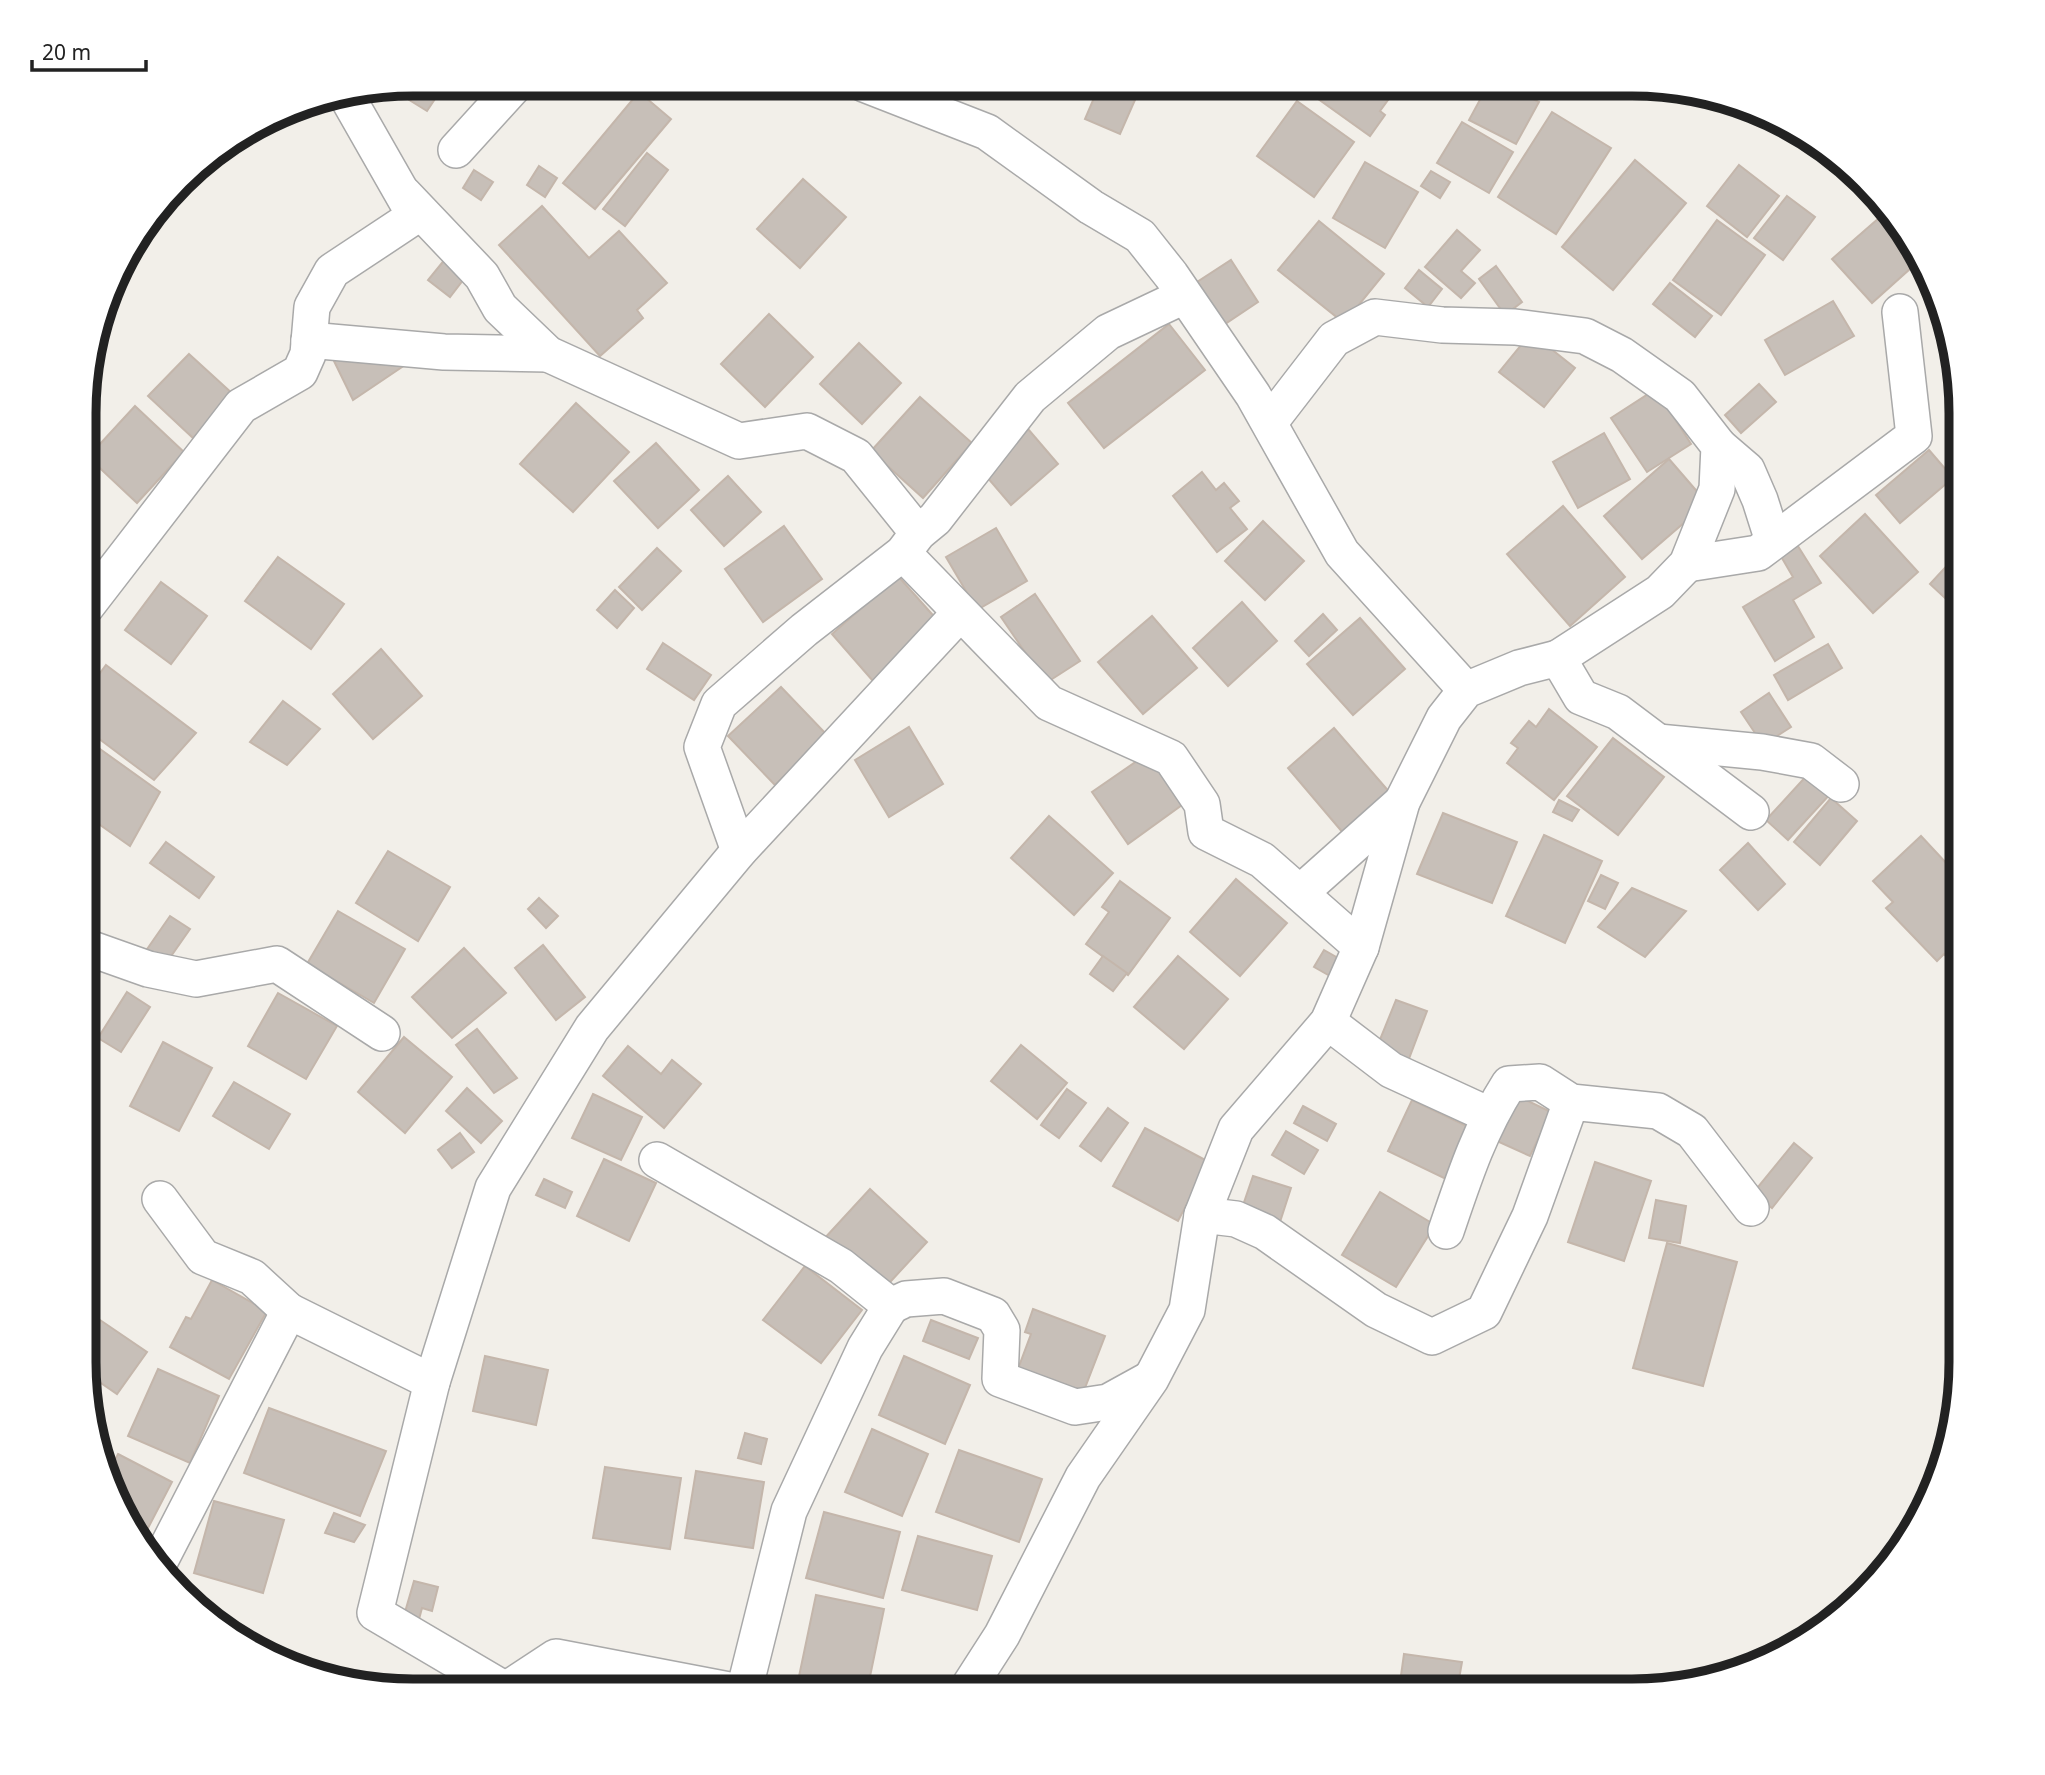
<svg xmlns="http://www.w3.org/2000/svg" width="2045" height="1775" font-family="'Noto Sans',sans-serif">
  <style>
    .building { fill: #c7bfb8; stroke: #c4b6ab; stroke-width: 2 }
    .lines { fill: none; stroke-linecap: round; stroke-linejoin: round }
    .minor-casing { stroke: #a9a9a9; stroke-width: 38 }
    .minor { stroke: #fff; stroke-width: 35 }
    .rim { fill: none; stroke: #222; stroke-width: 9 }
  </style>
  <rect width="100%" height="100%" fill="#f2efe9"/>
  <g class="building">
    <polygon points="413,84 445,84 427,111 390,88"/>
    <polygon points="1100,84 1142,84 1120,134 1085,119"/>
    <polygon points="1322,85 1399,85 1380,111 1385,115 1370,136 1314,96"/>
    <polygon points="1488,85 1504,85 1539,102 1516,144 1469,120"/>
    <polygon points="639,92 671,119 595,209 563,183"/>
    <polygon points="1297,101 1354,142 1314,197 1257,156"/>
    <polygon points="1552,112 1611,148 1556,234 1498,197"/>
    <polygon points="1462,122 1513,152 1489,193 1437,163"/>
    <polygon points="647,153 668,170 625,226 603,209"/>
    <polygon points="1635,160 1686,203 1613,290 1562,247"/>
    <polygon points="1365,162 1418,192 1385,248 1333,218"/>
    <polygon points="1739,165 1779,196 1747,237 1707,206"/>
    <polygon points="539,166 557,178 545,197 527,185"/>
    <polygon points="474,170 493,182 481,200 463,188"/>
    <polygon points="1431,171 1450,182 1440,198 1421,186"/>
    <polygon points="803,179 846,217 800,268 757,229"/>
    <polygon points="1787,196 1815,217 1783,260 1754,238"/>
    <polygon points="542,206 589,258 619,231 667,283 637,310 643,318 600,356 499,245"/>
    <polygon points="1887,211 1921,259 1872,303 1832,259"/>
    <polygon points="1717,220 1765,255 1721,315 1673,280"/>
    <polygon points="1319,221 1384,274 1344,323 1278,270"/>
    <polygon points="1457,230 1480,250 1461,271 1475,283 1461,298 1425,267"/>
    <polygon points="446,258 467,275 450,297 428,280"/>
    <polygon points="1231,260 1258,302 1225,324 1197,282"/>
    <polygon points="1496,266 1522,302 1505,315 1479,279"/>
    <polygon points="1419,270 1442,289 1428,307 1405,288"/>
    <polygon points="1670,283 1712,316 1695,337 1653,304"/>
    <polygon points="1833,301 1854,336 1785,375 1765,340"/>
    <polygon points="769,314 813,357 765,407 721,364"/>
    <polygon points="1169,324 1205,370 1104,448 1068,403"/>
    <polygon points="1531,333 1575,368 1544,407 1499,372"/>
    <polygon points="859,343 901,383 862,424 820,384"/>
    <polygon points="189,354 234,395 193,438 148,396"/>
    <polygon points="333,359 411,361 353,400"/>
    <polygon points="1759,384 1776,402 1741,433 1725,415"/>
    <polygon points="1656,389 1691,444 1647,472 1611,418"/>
    <polygon points="920,397 972,443 923,498 871,451"/>
    <polygon points="576,403 629,452 573,512 520,464"/>
    <polygon points="135,406 184,452 137,503 88,457"/>
    <polygon points="1028,429 1058,464 1011,505 981,470"/>
    <polygon points="1604,433 1630,479 1578,508 1553,462"/>
    <polygon points="656,443 699,490 658,528 614,481"/>
    <polygon points="1929,450 1953,478 1900,523 1876,495"/>
    <polygon points="1669,459 1707,503 1642,559 1604,516"/>
    <polygon points="1202,472 1216,490 1224,483 1239,501 1230,508 1247,529 1217,552 1173,496"/>
    <polygon points="728,476 761,512 724,546 691,510"/>
    <polygon points="1563,506 1625,577 1570,626 1507,554"/>
    <polygon points="1865,514 1918,572 1873,613 1820,556"/>
    <polygon points="1263,521 1304,561 1265,600 1225,561"/>
    <polygon points="784,526 822,579 763,622 725,569"/>
    <polygon points="996,528 1027,581 977,610 946,557"/>
    <polygon points="1796,543 1821,583 1793,600 1814,637 1775,661 1743,607 1793,577 1779,553"/>
    <polygon points="657,548 681,571 642,610 619,587"/>
    <polygon points="278,557 344,604 311,649 245,601"/>
    <polygon points="1955,557 1960,562 1960,612 1930,584"/>
    <polygon points="898,576 939,622 873,681 832,634"/>
    <polygon points="161,582 207,616 171,664 125,630"/>
    <polygon points="615,590 634,608 617,628 597,610"/>
    <polygon points="1035,594 1080,661 1046,683 1001,617"/>
    <polygon points="1242,602 1277,641 1228,686 1193,648"/>
    <polygon points="1323,614 1337,630 1309,656 1295,641"/>
    <polygon points="1152,616 1197,668 1143,714 1098,662"/>
    <polygon points="1360,618 1405,669 1353,715 1307,664"/>
    <polygon points="663,643 711,675 694,700 647,669"/>
    <polygon points="1828,644 1842,668 1788,700 1774,675"/>
    <polygon points="381,649 422,696 373,739 333,694"/>
    <polygon points="106,665 196,733 154,780 86,729 86,692"/>
    <polygon points="781,687 827,735 775,785 728,736"/>
    <polygon points="1769,693 1791,727 1763,745 1741,712"/>
    <polygon points="283,701 320,729 287,765 250,742"/>
    <polygon points="1549,709 1597,747 1554,800 1507,763 1518,748 1511,743 1529,721 1536,727"/>
    <polygon points="909,727 943,784 889,817 855,760"/>
    <polygon points="1334,728 1391,794 1344,834 1288,768"/>
    <polygon points="1613,738 1664,777 1618,835 1567,796"/>
    <polygon points="86,739 160,792 130,846 86,815"/>
    <polygon points="1147,754 1182,805 1128,844 1092,792"/>
    <polygon points="1810,772 1832,792 1788,840 1766,820"/>
    <polygon points="1961,794 1961,816 1950,804"/>
    <polygon points="1831,798 1857,821 1820,865 1794,842"/>
    <polygon points="1559,800 1579,810 1572,821 1553,812"/>
    <polygon points="1443,813 1517,842 1492,903 1417,874"/>
    <polygon points="1049,816 1113,873 1074,915 1011,858"/>
    <polygon points="1544,835 1602,861 1565,943 1506,916"/>
    <polygon points="1921,836 1961,879 1961,972 1944,954 1937,961 1886,908 1893,902 1873,881"/>
    <polygon points="166,842 214,877 199,898 150,863"/>
    <polygon points="1748,843 1785,884 1758,910 1720,870"/>
    <polygon points="388,851 450,887 418,941 356,903"/>
    <polygon points="1601,875 1618,883 1605,909 1588,901"/>
    <polygon points="1236,879 1287,923 1240,976 1190,932"/>
    <polygon points="1120,881 1170,918 1128,975 1086,944 1109,912 1102,907"/>
    <polygon points="1632,888 1686,911 1645,957 1598,927"/>
    <polygon points="539,898 558,916 546,928 528,909"/>
    <polygon points="338,911 405,949 374,1003 307,964"/>
    <polygon points="170,916 190,929 162,969 143,955"/>
    <polygon points="543,945 585,997 556,1020 515,968"/>
    <polygon points="464,948 506,993 452,1038 412,997"/>
    <polygon points="1324,950 1347,963 1337,980 1314,967"/>
    <polygon points="1103,956 1127,973 1113,991 1090,974"/>
    <polygon points="1178,956 1228,999 1184,1049 1134,1007"/>
    <polygon points="127,992 150,1007 121,1052 98,1038"/>
    <polygon points="278,993 337,1026 306,1079 248,1046"/>
    <polygon points="1396,1000 1427,1011 1407,1064 1375,1052"/>
    <polygon points="477,1029 517,1078 494,1093 456,1045"/>
    <polygon points="404,1037 452,1077 405,1133 358,1092"/>
    <polygon points="163,1042 212,1068 179,1131 130,1106"/>
    <polygon points="1021,1045 1067,1083 1037,1119 991,1081"/>
    <polygon points="628,1046 661,1074 672,1060 701,1084 664,1128 603,1076"/>
    <polygon points="234,1082 290,1114 269,1149 213,1116"/>
    <polygon points="467,1088 502,1121 481,1143 446,1111"/>
    <polygon points="1067,1089 1086,1103 1059,1138 1041,1125"/>
    <polygon points="1509,1092 1551,1112 1530,1156 1488,1137"/>
    <polygon points="593,1094 642,1117 621,1160 572,1138"/>
    <polygon points="1412,1100 1473,1129 1448,1180 1388,1151"/>
    <polygon points="1303,1106 1336,1124 1327,1141 1294,1123"/>
    <polygon points="1108,1108 1128,1123 1101,1161 1080,1146"/>
    <polygon points="1145,1128 1209,1162 1178,1221 1113,1186"/>
    <polygon points="1286,1131 1318,1150 1304,1174 1272,1155"/>
    <polygon points="460,1133 474,1152 452,1168 438,1150"/>
    <polygon points="1794,1143 1812,1158 1772,1208 1753,1193"/>
    <polygon points="604,1159 656,1183 629,1241 577,1216"/>
    <polygon points="1595,1162 1651,1181 1624,1261 1568,1242"/>
    <polygon points="1253,1176 1291,1188 1279,1225 1240,1214"/>
    <polygon points="544,1179 572,1192 565,1208 536,1195"/>
    <polygon points="870,1189 927,1242 880,1293 823,1240"/>
    <polygon points="1380,1192 1435,1225 1396,1287 1342,1255"/>
    <polygon points="1656,1200 1686,1206 1680,1243 1649,1238"/>
    <polygon points="1667,1243 1737,1262 1703,1386 1633,1368"/>
    <polygon points="805,1266 862,1310 821,1363 763,1320"/>
    <polygon points="212,1280 267,1311 229,1379 170,1347 186,1317 191,1319"/>
    <polygon points="1033,1309 1105,1336 1083,1393 1018,1369 1031,1334 1025,1332"/>
    <polygon points="100,1320 147,1352 117,1394 85,1372 85,1342"/>
    <polygon points="931,1320 978,1338 969,1359 923,1341"/>
    <polygon points="485,1356 548,1370 536,1425 473,1411"/>
    <polygon points="904,1356 970,1385 945,1444 879,1415"/>
    <polygon points="158,1369 219,1396 190,1463 128,1436"/>
    <polygon points="269,1408 386,1451 360,1516 244,1473"/>
    <polygon points="872,1429 928,1454 902,1516 845,1492"/>
    <polygon points="745,1433 767,1439 761,1464 738,1458"/>
    <polygon points="959,1450 1042,1479 1019,1542 936,1512"/>
    <polygon points="118,1454 172,1482 147,1530 132,1522 109,1488 106,1477"/>
    <polygon points="605,1467 681,1478 670,1549 593,1538"/>
    <polygon points="696,1471 764,1482 753,1548 685,1538"/>
    <polygon points="214,1501 284,1520 263,1593 194,1573"/>
    <polygon points="824,1512 900,1532 883,1598 806,1578"/>
    <polygon points="334,1513 365,1525 354,1542 325,1533"/>
    <polygon points="918,1536 992,1556 977,1610 902,1590"/>
    <polygon points="414,1581 438,1587 432,1611 422,1608 418,1623 403,1619"/>
    <polygon points="816,1595 884,1609 867,1691 821,1691 797,1686"/>
    <polygon points="1404,1654 1462,1662 1457,1690 1399,1690"/>
    <polygon points="380,1675 408,1678 406,1690 379,1684"/>
  </g>
  <g class="lines">
    <defs>
      <g id="minor">
        <polyline points="864,84 987,132 1091,207 1140,236 1171,275 1253,395 1342,553 1466,690"/>
        <polyline points="456,150 516,84"/>
        <polyline points="404,194 482,276 500,308 548,354 739,441 807,431 856,456 918,533"/>
        <polyline points="309,340 444,352 548,354"/>
        <polyline points="1270,422 1334,339 1375,317 1442,325 1515,327 1585,336 1622,355 1680,396 1719,446 1717,489 1687,564 1660,592 1558,658"/>
        <polyline points="1719,446 1747,470 1760,500 1773,541"/>
        <polyline points="903,553 1049,703 1171,758 1202,804 1206,832 1262,860 1361,947"/>
        <polyline points="1687,564 1758,553 1914,436 1900,312"/>
        <polyline points="86,607 241,406 300,372 308,354 312,307 332,271 415,216 346,95"/>
        <polyline points="1658,742 1762,752 1811,761 1841,784"/>
        <polyline points="739,851 702,747 719,704 804,630 903,553 918,533 935,519 1030,397 1108,332 1184,296"/>
        <polyline points="1300,893 1402,802"/>
        <polyline points="86,947 148,969 196,979 277,964 382,1033"/>
        <polyline points="1328,1022 1391,1070 1489,1115"/>
        <polyline points="657,1160 841,1266 891,1306 906,1299 944,1296 993,1315 1002,1330 1000,1379 1075,1407 1108,1402 1148,1380"/>
        <polyline points="160,1199 203,1257 252,1277 289,1311"/>
        <polyline points="1202,1215 1236,1219 1265,1232 1376,1310 1432,1337 1484,1312 1530,1216 1571,1102"/>
        <path d="M1446 1231C1464 1178 1479 1131 1509 1084L1540 1082 1571 1102 1658 1111 1692 1131 1751 1208"/>
        <polyline points="159,1563 289,1311 432,1382"/>
        <polyline points="504,1689 375,1613 432,1382 493,1188 592,1028 739,851 960,613"/>
        <polyline points="504,1691 556,1657 734,1691"/>
        <polyline points="744,1691 789,1511 865,1348 891,1306"/>
        <polyline points="966,1691 1002,1635 1083,1477 1151,1379 1187,1310 1202,1215 1236,1129 1328,1022 1361,947 1402,802 1444,718 1466,690 1519,668 1558,658 1581,697 1618,712 1751,812"/>
      </g>
    </defs>
    <use href="#minor" class="minor-casing"/>
    <use href="#minor" class="minor"/>
  </g>
  <path d="M0 0H2045V1775H0ZM413 96H1632A317 317 0 0 1 1949 413V1362A317 317 0 0 1 1632 1679H413A317 317 0 0 1 96 1362V413A317 317 0 0 1 413 96Z" fill="#fff" fill-rule="evenodd"/>
  <path class="rim" d="M413 96H1632A317 317 0 0 1 1949 413V1362A317 317 0 0 1 1632 1679H413A317 317 0 0 1 96 1362V413A317 317 0 0 1 413 96Z"/>
  <path d="M32 60v10h114v-10" fill="none" stroke="#222222" stroke-width="3.5"/>
  <text x="42" y="60" font-size="21" fill="#222222" stroke="#ffffff" stroke-width="5" paint-order="stroke">20 m</text>
</svg>
